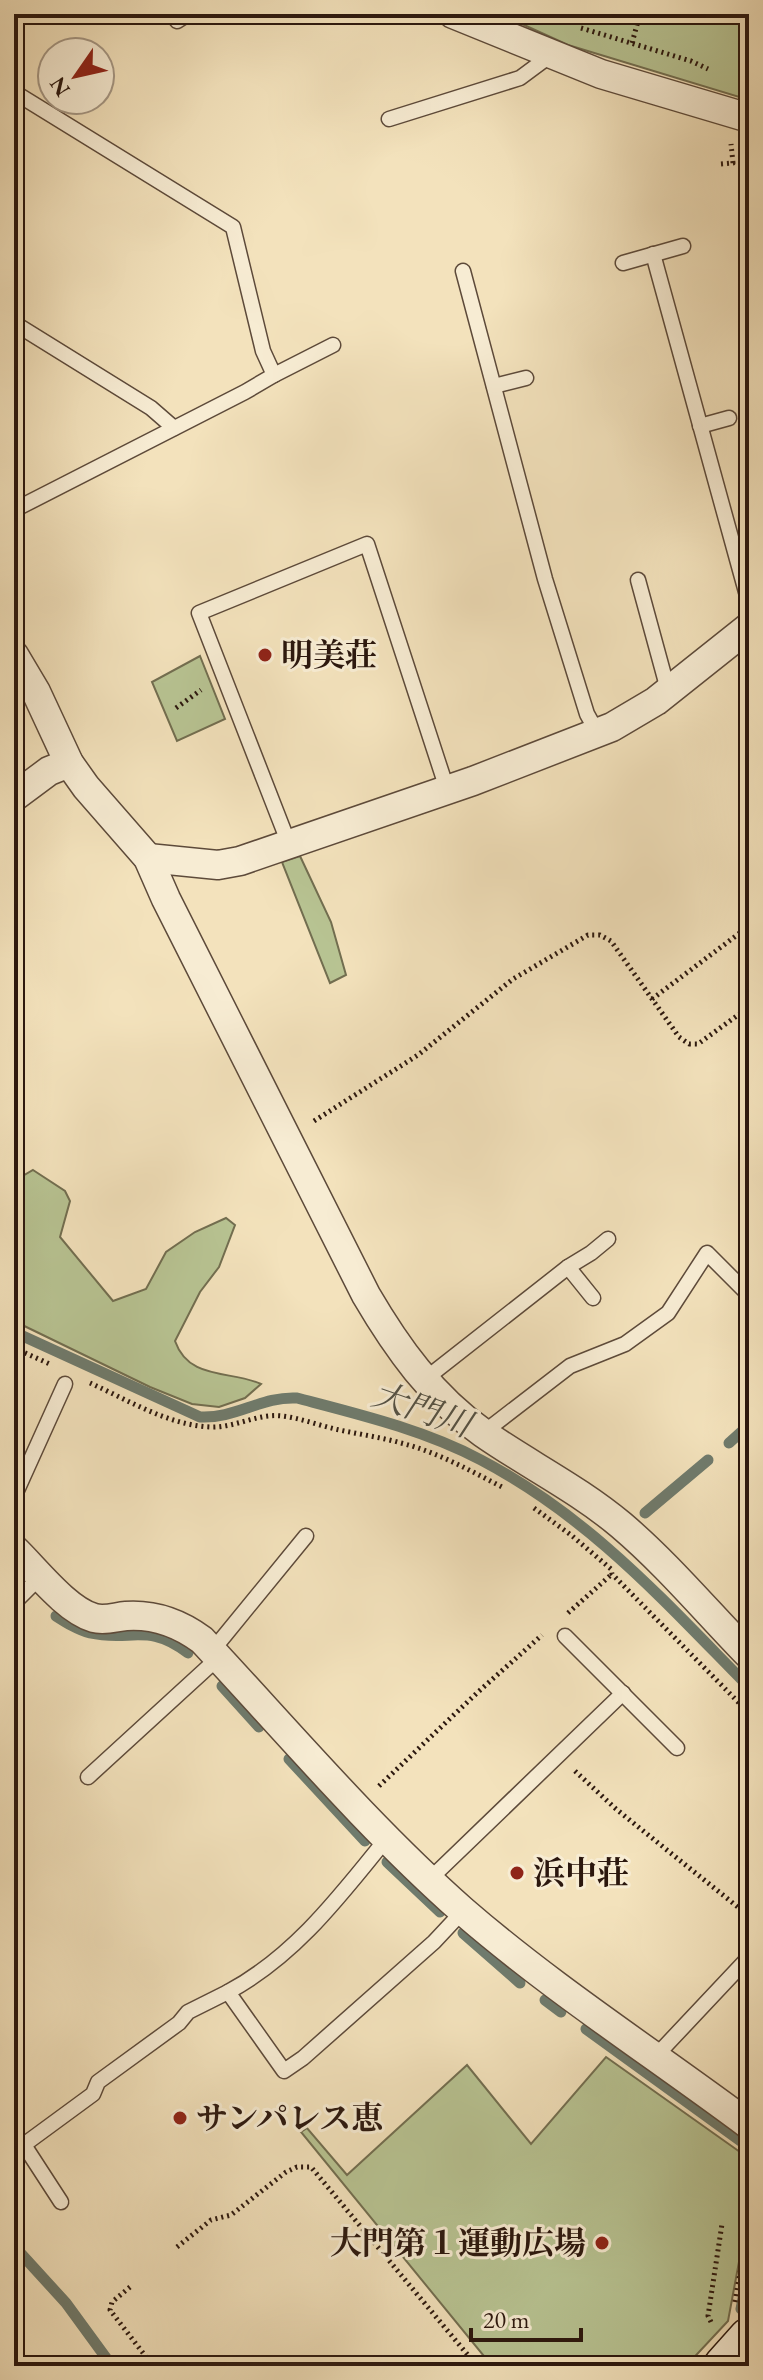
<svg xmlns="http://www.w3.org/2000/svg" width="763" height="2380" font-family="'EB Garamond','Noto Serif JP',serif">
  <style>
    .green { fill: #b8c493; stroke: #726e50; stroke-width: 2 }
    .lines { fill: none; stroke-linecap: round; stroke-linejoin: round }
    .stream { stroke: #6f7b6d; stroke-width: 11 }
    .lane-casing { stroke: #5d4a3a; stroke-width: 17 }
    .street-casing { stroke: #5d4a3a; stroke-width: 31 }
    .secondary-casing { stroke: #2b170e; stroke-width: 43 }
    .path { stroke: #2b170e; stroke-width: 5; stroke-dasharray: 2 4; stroke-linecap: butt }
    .lane { stroke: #f7ecd3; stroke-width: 14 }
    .street { stroke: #f7ecd3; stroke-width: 28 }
    .secondary { stroke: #f7ecd3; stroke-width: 40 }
    .poi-dot { fill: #8f2418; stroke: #f7ecd3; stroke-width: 3 }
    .labels { text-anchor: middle; stroke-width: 6; stroke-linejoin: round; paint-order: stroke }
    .poi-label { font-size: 32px; font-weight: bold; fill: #2b170e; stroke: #f7ecd3; text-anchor: start }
    .water-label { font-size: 34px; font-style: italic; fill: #535145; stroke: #f7ecd3 }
  </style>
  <rect width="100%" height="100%" fill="#f3e2bc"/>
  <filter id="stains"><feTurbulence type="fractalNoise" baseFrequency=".0025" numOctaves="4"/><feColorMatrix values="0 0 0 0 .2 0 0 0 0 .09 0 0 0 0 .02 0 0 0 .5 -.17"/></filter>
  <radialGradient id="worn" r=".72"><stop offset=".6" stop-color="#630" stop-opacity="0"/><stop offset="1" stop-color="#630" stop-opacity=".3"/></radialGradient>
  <g class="green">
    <polygon points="500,14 734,14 749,31 749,100 568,45"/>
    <polygon points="200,656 225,719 177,741 152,682"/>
    <polygon points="300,856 331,922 346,975 330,983 282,862"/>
    <path d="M33 1170 65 1191 70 1201 60 1237 113 1301 146 1289 166 1252 195 1232 226 1218 235 1225 219 1267 200 1292 175 1341C189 1381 231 1370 261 1384L245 1398 219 1407 192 1404 150 1387 14 1321V1181Z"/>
    <polygon points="606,2057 740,2152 749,2208 728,2321 686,2366 492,2366 301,2132 307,2128 347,2175 467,2065 531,2144"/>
  </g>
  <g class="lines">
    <g class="stream">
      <path d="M14 1332 200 1417C235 1419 262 1396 297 1398 358 1414 425 1430 481 1460 591 1518 663 1600 749 1687"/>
      <polyline points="729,1443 749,1425"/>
      <polyline points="645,1513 708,1460"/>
      <path d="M56 1616C67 1623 78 1630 90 1633 131 1642 148 1622 188 1653"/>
      <polyline points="222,1686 259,1727"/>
      <polyline points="289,1759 365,1841"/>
      <polyline points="387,1862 440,1912"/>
      <polyline points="463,1933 520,1983"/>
      <polyline points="545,2000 561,2012"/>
      <polyline points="586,2029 749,2147"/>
      <polyline points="14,2246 66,2303 112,2366"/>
      <polyline points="741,2309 749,2268"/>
    </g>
    <defs>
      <g id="lane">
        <polyline points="747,14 749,16"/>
        <polyline points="177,21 188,14"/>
        <polyline points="14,92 233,227 263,351 274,375"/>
        <polyline points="389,119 520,78 551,55"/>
        <polyline points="653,254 746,592 749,596"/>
        <polyline points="623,263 683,246"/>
        <polyline points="463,271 545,579 587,714 597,732"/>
        <polyline points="14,323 151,408 174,428"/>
        <polyline points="494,386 526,378"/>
        <polyline points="700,426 729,418"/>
        <polyline points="14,510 245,392 274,375 333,345"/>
        <polyline points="638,580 668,690"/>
        <polyline points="289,844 199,613 367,544 447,789"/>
        <polyline points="568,1267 593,1298"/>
        <polyline points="424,1380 568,1267 591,1253 608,1239"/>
        <polyline points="483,1433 570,1366 625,1344 668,1313 707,1253 749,1295"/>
        <polyline points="14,1497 65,1384"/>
        <polyline points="14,1603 41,1576"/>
        <polyline points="565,1636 677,1748"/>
        <polyline points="212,1651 306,1536"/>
        <polyline points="88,1777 218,1658"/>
        <path d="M387 1838C340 1896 295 1956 228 1992L284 2071 303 2058 434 1942 463 1911"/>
        <polyline points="429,1880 623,1693"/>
        <polyline points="654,2058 749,1957"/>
        <polyline points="24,2145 61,2202"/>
        <polyline points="14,2152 93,2094 98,2082 179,2023 188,2012 228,1992"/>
      </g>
      <g id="street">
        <polyline points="453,14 601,74 749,118"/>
        <path d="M14 655 36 692 69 763 86 787 148 858 166 899 366 1295C397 1348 432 1397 483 1433 529 1465 578 1489 621 1525 667 1564 707 1612 749 1655"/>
        <polyline points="14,797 49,771 69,763"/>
        <polyline points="148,858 218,865 240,861 473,781 612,727 656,701 749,627"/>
        <path d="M14 1549C35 1569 66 1610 94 1618 105 1621 115 1617 126 1616 155 1614 179 1623 202 1640 287 1731 369 1828 463 1911 553 1989 654 2054 749 2125"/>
      </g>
      <polyline id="secondary" points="724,2366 749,2338"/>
    </defs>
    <use href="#lane" class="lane-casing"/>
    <use href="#street" class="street-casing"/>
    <use href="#secondary" class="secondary-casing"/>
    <g class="path">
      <polyline points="549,14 561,19"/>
      <polyline points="581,28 691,61 708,69"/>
      <polyline points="632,43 640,14"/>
      <polyline points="721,164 733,163 731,144"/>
      <polyline points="176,708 201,690"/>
      <polyline points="652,999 749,926"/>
      <polyline points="314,1121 418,1055 513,979 588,935 600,935 611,941 679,1037 689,1044 698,1044 749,1007"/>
      <polyline points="14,1348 52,1365"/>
      <path d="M90 1383C128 1400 168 1425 210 1427 235 1428 258 1413 282 1416 300 1418 318 1425 335 1429 357 1434 380 1437 401 1443 437 1452 469 1470 502 1487"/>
      <polyline points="534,1508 571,1535 611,1569 612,1574 749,1713"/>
      <polyline points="568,1613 612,1574"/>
      <polyline points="575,1771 616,1809 749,1916"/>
      <polyline points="379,1786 478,1692 542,1635"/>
      <polyline points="177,2247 211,2220 231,2215 286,2172 297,2167 311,2167 477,2366"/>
      <polyline points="130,2287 112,2302 110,2310 153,2366"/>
      <polyline points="735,2302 749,2221"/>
      <polyline points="711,2322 708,2316 722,2224"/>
    </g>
    <use href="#lane" class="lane"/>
    <use href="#street" class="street"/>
    <use href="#secondary" class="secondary"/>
  </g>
  <g class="poi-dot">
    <circle cx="265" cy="655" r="8"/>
    <circle cx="517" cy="1873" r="8"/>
    <circle cx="180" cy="2118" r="8"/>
    <circle cx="602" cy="2243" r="8"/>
  </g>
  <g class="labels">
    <g class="poi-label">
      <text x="281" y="666">明美荘</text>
      <text x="533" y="1884">浜中荘</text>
      <text x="196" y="2129">サンパレス恵</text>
      <text x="586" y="2254" text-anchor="end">大門第１運動広場</text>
    </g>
    <g class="water-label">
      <text transform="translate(422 1409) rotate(19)" y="12">大門川</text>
    </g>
  </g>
  <rect width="763" height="2380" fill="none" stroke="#f3e2bc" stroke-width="48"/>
  <rect x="16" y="16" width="731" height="2348" fill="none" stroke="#2b170e" stroke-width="4"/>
  <rect x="24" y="24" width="715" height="2332" fill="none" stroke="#2b170e" stroke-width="2"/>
  <g transform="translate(76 76) rotate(236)"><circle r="38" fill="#f7ecd3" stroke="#a59784" stroke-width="2"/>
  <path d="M0-6L14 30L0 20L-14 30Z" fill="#8f2418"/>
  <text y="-12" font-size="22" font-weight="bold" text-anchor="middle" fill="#2b170e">N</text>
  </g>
  <path d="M471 2328v12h110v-12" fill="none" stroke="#2b170e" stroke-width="4"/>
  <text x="483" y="2328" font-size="24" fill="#2b170e" stroke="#f7ecd3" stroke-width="6" paint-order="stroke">20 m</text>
  <rect width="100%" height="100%" filter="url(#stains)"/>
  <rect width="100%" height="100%" fill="url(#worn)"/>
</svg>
